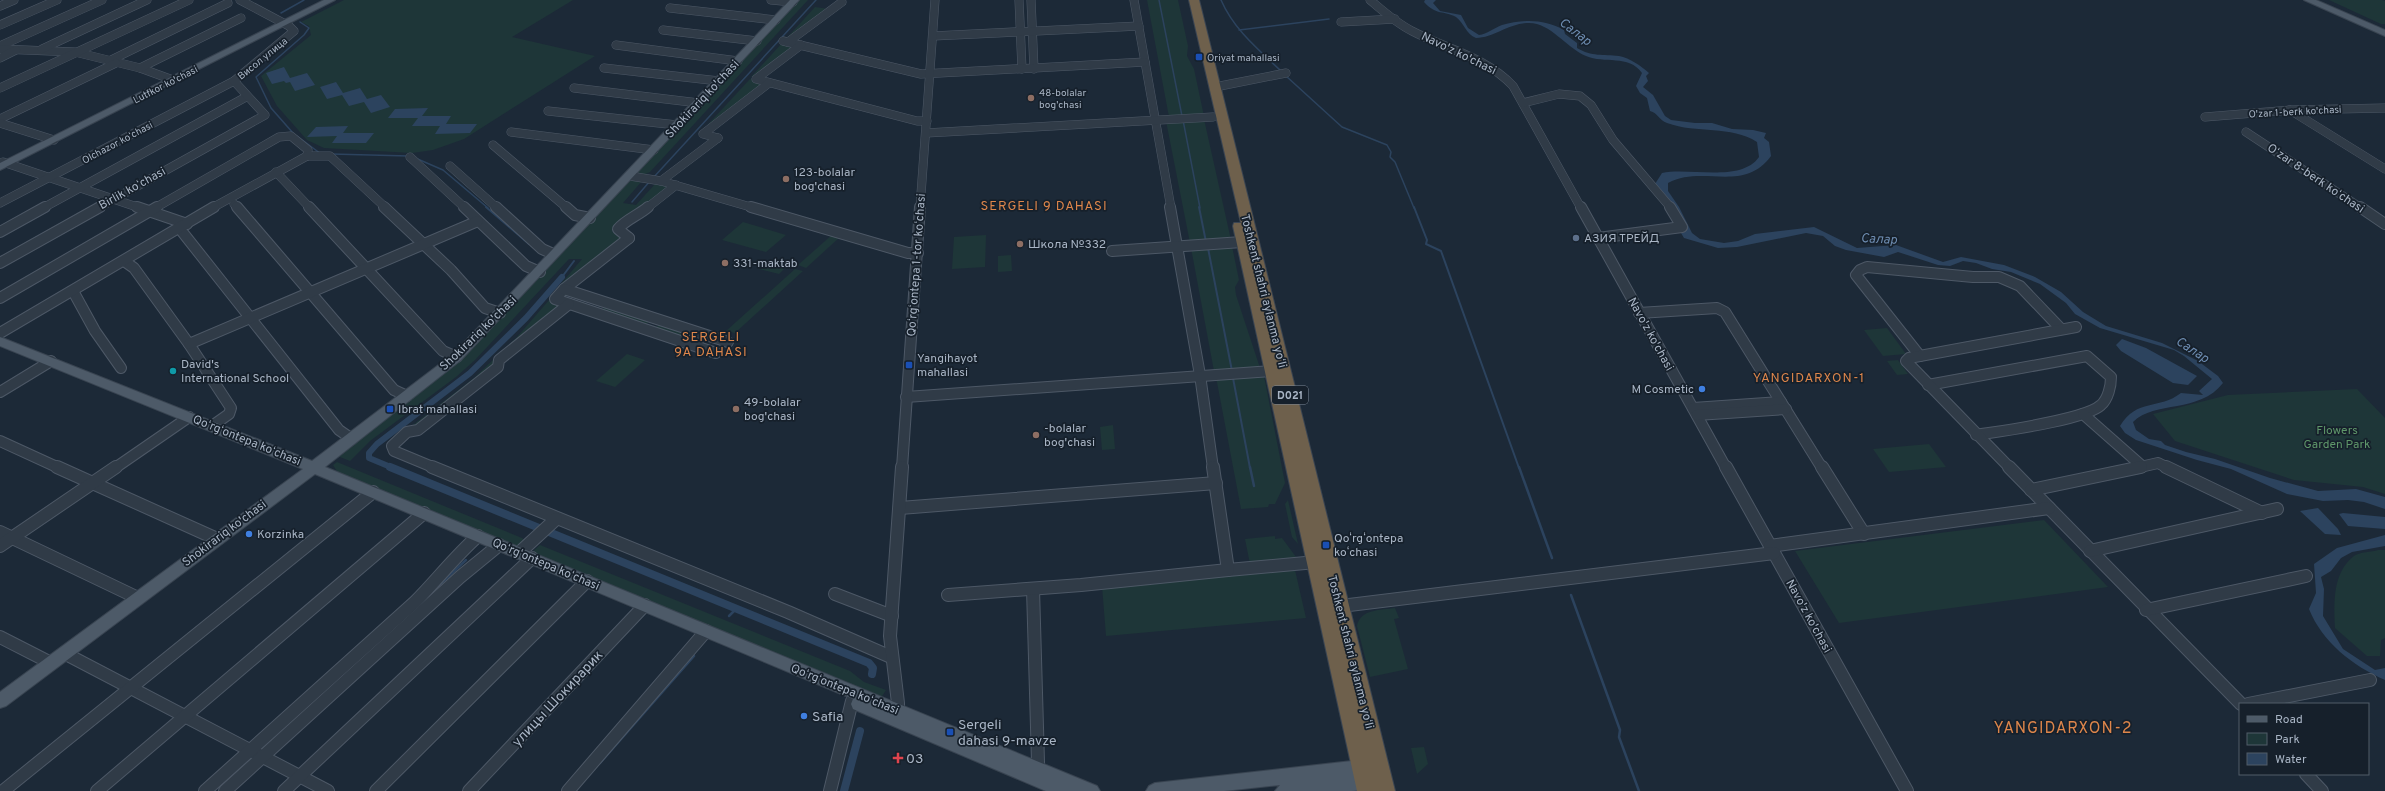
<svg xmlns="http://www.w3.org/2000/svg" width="2385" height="791" font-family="Overpass,sans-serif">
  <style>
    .green { fill: #1e3638 }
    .water { fill: #2c435e }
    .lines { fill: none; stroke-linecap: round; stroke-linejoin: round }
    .stream-far2 { stroke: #2c435e; stroke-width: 1.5 }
    .stream-far1 { stroke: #2c435e; stroke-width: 2 }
    .stream { stroke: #2c435e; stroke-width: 2.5 }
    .canal-far1 { stroke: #2c435e; stroke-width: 6 }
    .canal { stroke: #2c435e; stroke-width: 8 }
    .minor-far2-casing { stroke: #4d5866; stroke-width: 9 }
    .minor-far1-casing { stroke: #4d5866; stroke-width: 12 }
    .minor-casing { stroke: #4d5866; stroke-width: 14 }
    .major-casing { stroke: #394451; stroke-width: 2 }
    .highway-casing { stroke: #3b4552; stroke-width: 2 }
    .minor-far2 { stroke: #303b47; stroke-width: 8 }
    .minor-far1 { stroke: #303b47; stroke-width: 10 }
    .minor { stroke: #303b47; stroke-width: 12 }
    .major { fill: #4d5a68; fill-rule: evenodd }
    .highway { fill: #6e604c; fill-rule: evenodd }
    .transit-dot { fill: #1a4fb4; stroke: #16202b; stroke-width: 1.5 }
    .education-dot { fill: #8d6e63; stroke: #16202b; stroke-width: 1.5 }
    .service-dot { fill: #5c6f8a; stroke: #16202b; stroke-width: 1.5 }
    .culture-dot { fill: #0f9aa8; stroke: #16202b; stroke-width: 1.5 }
    .shop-dot { fill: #3f7fe0; stroke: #16202b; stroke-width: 1.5 }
    .health-dot { fill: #e0444e; stroke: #16202b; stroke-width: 1.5 }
    .labels { text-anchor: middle; stroke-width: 3.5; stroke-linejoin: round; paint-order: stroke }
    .far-poi-label { font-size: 10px; fill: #a9b5c5; stroke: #16202b; text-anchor: start }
    .far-street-label { font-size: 10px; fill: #a9b5c5; stroke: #16202b }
    .shield { fill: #16202b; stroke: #7d8897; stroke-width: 1 }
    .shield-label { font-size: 11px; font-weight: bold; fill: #a9b5c5 }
    .street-label { font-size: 12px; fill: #a9b5c5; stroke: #16202b }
    .poi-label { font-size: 12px; fill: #a9b5c5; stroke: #16202b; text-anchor: start }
    .park-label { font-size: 12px; fill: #5f976a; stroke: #16202b }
    .water-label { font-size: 13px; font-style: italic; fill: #6e8db2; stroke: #16202b }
    .neighbourhood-label { font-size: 13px; letter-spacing: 1px; fill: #de864b; stroke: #16202b }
    .near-street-label { font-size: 14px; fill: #a9b5c5; stroke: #16202b }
    .near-poi-label { font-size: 14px; fill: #a9b5c5; stroke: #16202b; text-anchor: start }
    .near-neighbourhood-label { font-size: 16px; letter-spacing: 1px; fill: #de864b; stroke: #16202b }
  </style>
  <rect width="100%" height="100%" fill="#1c2937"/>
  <g class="green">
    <polygon points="344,0 573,0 512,37 595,56 464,139 433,150 412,153 324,148 307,140 277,106 261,76 311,35 309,26 301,22"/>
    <polygon points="798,0 808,0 650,172 641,176 635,175"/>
    <polygon points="1147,0 1178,0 1188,46 1187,56 1194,69 1204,116 1169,117"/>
    <polygon points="2329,0 2382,0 2385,1 2385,24 2381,24"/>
    <polygon points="815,7 829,9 784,42 796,45 750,78"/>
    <polygon points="750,79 763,83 702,131"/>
    <polygon points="1204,119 1231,240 1190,243 1166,121"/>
    <polygon points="631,179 642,181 623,203 636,205 655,184 670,187 618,224 612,232 624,237 624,240 549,298 582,259 569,259 475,360 456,377 370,441 350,461 335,455 467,353"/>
    <polygon points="743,222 786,235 766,252 722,240"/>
    <polygon points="833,234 841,236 806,268 798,265"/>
    <polygon points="986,235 985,267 952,269 954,237"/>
    <polygon points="1232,246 1239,280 1235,287 1236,295 1260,368 1214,371 1191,248"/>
    <polygon points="1011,255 1012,271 998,272 998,256"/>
    <polygon points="767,262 786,267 779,274 759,269"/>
    <polygon points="795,269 803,271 735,333 726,331"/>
    <polygon points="550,299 564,305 493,363 496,367 422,423 409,428 474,378 517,337"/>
    <polygon points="605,306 651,320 644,326 602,310"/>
    <polygon points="661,323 696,334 689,340 654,329"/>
    <polygon points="1887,328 1906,354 1883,356 1864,330"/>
    <polygon points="627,354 645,360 615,387 596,381"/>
    <polygon points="1898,360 1908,374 1897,375 1887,361"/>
    <polygon points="1264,376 1285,483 1275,504 1269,504 1268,507 1241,509 1216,377"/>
    <polygon points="2357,389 2385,418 2385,494 2363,487 2294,480 2175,441 2153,414 2228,395"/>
    <polygon points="1113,425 1115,449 1102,450 1100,427"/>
    <polygon points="1929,444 1946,467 1889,472 1873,449"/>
    <polygon points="337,462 522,538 526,541 521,546 513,546 338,473 333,465"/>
    <polygon points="1288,500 1298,544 1292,537 1285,504"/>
    <polygon points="2044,520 2108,587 1839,623 1795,551"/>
    <polygon points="1275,536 1275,539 1282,538 1299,561 1250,564 1245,539"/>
    <polygon points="540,545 850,671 864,682 886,690 881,698 531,553"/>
    <path d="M2378 550H2385V638L2381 640 2380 656H2367L2335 628C2334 603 2332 573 2354 556 2359 552 2372 552 2378 550Z"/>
    <polygon points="1295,570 1306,618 1106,636 1102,586"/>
    <path d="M1395 608 1399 618 1394 619 1408 669 1370 677 1357 626C1360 609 1381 610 1395 608Z"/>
    <polygon points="1424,747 1428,764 1417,774 1411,748"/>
  </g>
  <g class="water">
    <path d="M1425 0H1436L1433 3 1440 11 1461 15 1468 28 1479 35C1487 34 1494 28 1502 25 1523 19 1545 19 1564 30L1565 34 1577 43V48C1592 57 1603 54 1619 56 1630 58 1641 66 1649 73L1646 76 1648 81 1643 87 1653 95 1665 116 1671 120 1695 123H1712L1732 129 1753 130 1766 133 1764 138 1769 142 1771 156C1743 194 1703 164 1668 183V191L1679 207 1692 233 1700 239 1724 243 1738 241 1755 234 1814 227 1857 248 1896 245 1943 262 1961 257 2004 265 2035 277 2061 292 2083 312 2106 326 2162 343 2198 361 2218 376 2223 383C2199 414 2155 400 2133 422L2136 430 2149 439 2161 441 2165 445 2186 452 2215 459 2270 478 2318 491 2356 489 2385 497V509L2364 502 2348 500 2323 501 2287 494 2231 469 2197 460 2136 440 2125 433 2120 426C2137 398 2159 410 2181 393L2203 395 2199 391 2212 379 2184 356 2174 350 2100 328 2075 314 2066 303 2040 284 2011 272 1992 269 1976 263 1963 261 1950 266 1938 265 1898 252 1884 257 1846 250 1835 246 1823 236 1806 233 1737 247 1718 248 1684 238 1681 233 1686 230 1655 184 1662 173C1689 167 1741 183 1759 157L1757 142C1731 125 1697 134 1667 123 1659 120 1658 113 1650 111L1647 98 1640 93 1636 86 1642 73C1629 54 1604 64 1586 56 1565 47 1551 23 1529 23 1509 23 1494 38 1476 38 1466 34 1464 23 1456 17 1443 10 1437 16 1424 2Z"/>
    <polygon points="284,67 290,78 307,73 315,85 295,91 290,82 286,83 284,81 272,84 266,73"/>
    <polygon points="336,82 343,93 360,88 367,99 381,95 390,107 371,113 364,102 349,106 342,95 327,99 320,87"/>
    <polygon points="428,108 422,116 451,116 446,124 477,124 470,133 435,134 440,126 412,126 418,118 388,118 395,109"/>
    <polygon points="348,126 343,133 374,133 366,143 332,143 337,136 307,137 316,127"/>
    <polygon points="2122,339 2146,348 2197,376 2188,385 2173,383 2121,351 2116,345"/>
    <polygon points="2318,508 2338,529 2341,535 2325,534 2300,511"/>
    <polygon points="2343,513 2385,517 2385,529 2348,526 2339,514"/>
    <path d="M2385 535V546L2352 552 2341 558 2331 571 2321 577 2324 589 2323 616 2343 649 2375 670 2385 668V680C2353 666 2322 642 2309 609L2316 593 2314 564 2337 548Z"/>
  </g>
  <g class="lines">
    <g class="stream-far2">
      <polyline points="1159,0 1182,116"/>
      <path d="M1221 0C1234 30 1259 50 1282 72"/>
      <polyline points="281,13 304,0"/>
      <polyline points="1239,30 1329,19"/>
      <polyline points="1286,76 1342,127 1387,145 1391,152 1390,157 1395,162 1414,208"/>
      <polyline points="1183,120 1200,208"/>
      <polyline points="293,133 271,108 256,77 304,35 309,28 300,22"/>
      <polyline points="297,136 321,154"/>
      <polyline points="331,154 409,156"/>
      <polyline points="413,157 443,170 488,208"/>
      <polyline points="653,178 816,0"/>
      <polyline points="632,202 650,181"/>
    </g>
    <g class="stream-far1">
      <polyline points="486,207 529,244"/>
      <polyline points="1199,207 1206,242"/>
      <polyline points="1414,207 1427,240 1426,244 1441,251 1519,468"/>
      <polyline points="1208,248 1232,371"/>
      <polyline points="562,277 574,261"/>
      <polyline points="1233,378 1250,468"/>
    </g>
    <g class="stream">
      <polyline points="1250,467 1254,486"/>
      <polyline points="1519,467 1552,558"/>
      <polyline points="438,586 466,560"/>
      <polyline points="1571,595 1620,730 1619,737 1639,791"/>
      <polyline points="729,616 736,609"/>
      <polyline points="600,763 694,656"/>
    </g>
    <polyline class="canal-far1" points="393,468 369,458 369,453 377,444 470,373 526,318 562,277"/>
    <g class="canal">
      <polyline points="390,467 869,663 873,668 872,674"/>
      <polyline points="844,791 860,731"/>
    </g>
    <defs>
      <g id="minor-far2">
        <polyline points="771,0 793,2"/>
        <polyline points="1019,0 1022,69"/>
        <polyline points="1031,0 1034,69"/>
        <polyline points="1134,0 1171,208"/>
        <path d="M1370 0C1383 11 1396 23 1412 31 1446 49 1486 57 1513 86L1581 208"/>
        <polyline points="0,6 14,0"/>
        <polyline points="670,8 776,20"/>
        <polyline points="1341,22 1395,19"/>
        <polyline points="0,25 57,0"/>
        <polyline points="663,30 757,41"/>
        <polyline points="933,36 1139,26"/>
        <polyline points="783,41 921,74 1145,62"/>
        <polyline points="788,42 842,2"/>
        <polyline points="616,45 738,61"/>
        <polyline points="801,45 756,79 917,121 927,121"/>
        <polyline points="0,46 102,0"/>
        <polyline points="0,49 75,52 140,68 173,80"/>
        <polyline points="42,49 147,0"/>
        <polyline points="0,58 16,50"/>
        <polyline points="109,61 228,3"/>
        <polyline points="140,68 241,18"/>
        <polyline points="604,68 719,81"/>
        <polyline points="1215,87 1286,73"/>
        <polyline points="0,88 189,0"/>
        <polyline points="574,88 699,103"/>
        <polyline points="1523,103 1559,94 1580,96 1591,105 1613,140 1671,208"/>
        <polyline points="2290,110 2385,169"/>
        <polyline points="548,111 677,125"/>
        <polyline points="2205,117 2290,110 2385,108"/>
        <polyline points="0,119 116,63"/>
        <polyline points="0,123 54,140"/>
        <polyline points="511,132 654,150"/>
        <polyline points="2246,132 2361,208"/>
        <polyline points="926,133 1213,117"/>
        <polyline points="718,138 703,134 769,83"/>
        <polyline points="493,145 567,208"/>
        <polyline points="410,157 465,208"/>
        <polyline points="3,162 140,208"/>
        <polyline points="450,166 497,208"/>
        <polyline points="276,172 310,208"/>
        <polyline points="630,176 661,181 754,208"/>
        <polyline points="661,181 718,138"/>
        <polyline points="0,203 234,81"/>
        <polyline points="234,204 238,208"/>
        <polyline points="43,208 246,97"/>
        <polyline points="98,208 265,115 234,81 294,31 289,26 240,0"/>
        <polyline points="155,208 279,137 291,136 308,150 307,156"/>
        <polyline points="212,208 307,156 330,156 386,208"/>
        <polyline points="647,208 676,185"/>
        <polyline points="920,208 935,0"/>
      </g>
      <g id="minor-far1">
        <polyline points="137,207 187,224"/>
        <polyline points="237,207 394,390 407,396"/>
        <polyline points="309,207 443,351 457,357"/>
        <polyline points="384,207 451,270 485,308 500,313"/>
        <polyline points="464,207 526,266 540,272"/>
        <polyline points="496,207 542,249 551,253"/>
        <polyline points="566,207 575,215 590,218"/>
        <polyline points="751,207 908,253 918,253"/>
        <polyline points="1170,207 1200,375 1213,468"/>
        <polyline points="1581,207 1726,468"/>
        <polyline points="2360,207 2385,224"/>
        <polyline points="180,229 339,430 352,439"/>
        <polyline points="0,232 45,207"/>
        <polyline points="629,238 564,289 555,299 716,353"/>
        <path d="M629 238 618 229C625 220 639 215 648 207"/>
        <polyline points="1598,238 1682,227 1670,207"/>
        <polyline points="1112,251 1242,242"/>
        <polyline points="124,261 134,268 189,344 231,408 229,414 212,426"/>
        <polyline points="0,263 100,207"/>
        <polyline points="564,289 728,342"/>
        <polyline points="73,291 95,331 121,368"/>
        <polyline points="0,298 157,207"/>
        <polyline points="1639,313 1717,308 1725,312 1822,468"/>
        <polyline points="0,333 214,207"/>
        <polyline points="189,344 478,221"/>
        <polyline points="1920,356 1856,275 1860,270 1867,267 1973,277 1999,277 2020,286 2061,329"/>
        <path d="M1928 385 2087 356 2111 377C2111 386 2108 399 2101 405 2085 420 2001 431 1976 435"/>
        <polyline points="0,392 51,361"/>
        <polyline points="906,397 1272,371"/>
        <polyline points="1693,408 1781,402"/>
        <polyline points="2083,414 2142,466"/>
        <polyline points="1697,415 1786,409"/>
        <polyline points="0,441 59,468"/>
        <polyline points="115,468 189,417"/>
        <polyline points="435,468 394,451 392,446 407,432 418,430 498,367 499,360 569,304"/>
        <polyline points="902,468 920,207"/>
        <polyline points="2010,468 1906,361 1909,358 2076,327"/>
        <polyline points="2136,468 2158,463 2168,468"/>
      </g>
      <g id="minor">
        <polyline points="57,467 217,539"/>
        <polyline points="432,467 788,612 891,657"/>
        <polyline points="1726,467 1907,791"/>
        <polyline points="1822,467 1864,534"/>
        <polyline points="2009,467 2241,704"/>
        <polyline points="2166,467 2262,513"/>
        <polyline points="2031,490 2141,467"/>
        <polyline points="900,508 1216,483"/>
        <polyline points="0,532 138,598"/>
        <polyline points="0,546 116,467"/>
        <polyline points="1770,546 2049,508"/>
        <polyline points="2090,551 2277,509"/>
        <polyline points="519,553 556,519"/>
        <polyline points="1228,570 1316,562"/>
        <polyline points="1033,589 1038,762 1035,768"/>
        <polyline points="835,594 892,616"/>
        <polyline points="948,595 1081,585 1228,570 1213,467"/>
        <polyline points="1341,606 1774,553"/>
        <polyline points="2146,610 2306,576"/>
        <polyline points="0,637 51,663"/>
        <polyline points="64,653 328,791"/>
        <polyline points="2248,704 2370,680"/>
        <polyline points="894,716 898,710 898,703 890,636 902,467"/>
        <polyline points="2306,774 2322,791"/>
        <polyline points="3,791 373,492"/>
        <polyline points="97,791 424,513"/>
        <path d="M205 791 415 602C437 580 455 556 478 536"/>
        <polyline points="225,791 460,577 499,545"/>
        <polyline points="284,791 532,558"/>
        <polyline points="376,791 587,581"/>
        <polyline points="469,791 645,605"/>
        <polyline points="568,791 706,631"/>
        <polyline points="830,791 852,701 857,694"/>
      </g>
      <g id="major">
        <polygon points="324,0 335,0 0,170 0,163"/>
        <polygon points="790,0 799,0 461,360 325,467 1097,786 1100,791 1046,791 853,709 851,704 853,699 315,474 6,706 0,708 0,692 303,469 0,346 0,337 312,461 453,354"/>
        <polygon points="2304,0 2316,0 2385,30 2385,36"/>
        <polygon points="1361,760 1375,765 1381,778 1378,783 1364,790 1352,791 1275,791 1280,785 1224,791 1146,791 1149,786 1155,783"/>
      </g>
      <polygon id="highway" points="1189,0 1199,0 1395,791 1357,791 1233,226 1234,223 1241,223"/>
    </defs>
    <use href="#minor-far2" class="minor-far2-casing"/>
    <use href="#minor-far1" class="minor-far1-casing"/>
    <use href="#minor" class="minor-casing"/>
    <use href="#major" class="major-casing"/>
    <use href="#highway" class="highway-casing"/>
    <use href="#minor-far2" class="minor-far2"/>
    <use href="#minor-far1" class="minor-far1"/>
    <use href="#minor" class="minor"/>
    <use href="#major" class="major"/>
    <use href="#highway" class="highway"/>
  </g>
  <g class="transit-dot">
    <rect x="1195" y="53" width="8" height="8" rx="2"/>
    <rect x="905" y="361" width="8" height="8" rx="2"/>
    <rect x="386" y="405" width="8" height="8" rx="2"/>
    <rect x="1322" y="541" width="8" height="8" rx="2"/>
    <rect x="946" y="728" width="8" height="8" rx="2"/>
  </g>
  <g class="education-dot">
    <circle cx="1031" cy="98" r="4"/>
    <circle cx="786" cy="179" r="4"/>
    <circle cx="1020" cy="244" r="4"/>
    <circle cx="725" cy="263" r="4"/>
    <circle cx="736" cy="409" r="4"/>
    <circle cx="1036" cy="435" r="4"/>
  </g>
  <circle class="service-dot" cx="1576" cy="238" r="4"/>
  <circle class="culture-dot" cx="173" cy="371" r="4"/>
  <g class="shop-dot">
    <circle cx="1702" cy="389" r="4"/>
    <circle cx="249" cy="534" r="4"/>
    <circle cx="804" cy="716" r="4"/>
  </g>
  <path class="health-dot" d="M896 752h4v4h4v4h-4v4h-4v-4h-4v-4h4z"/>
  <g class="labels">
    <g class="far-poi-label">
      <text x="1207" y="61">Oriyat mahallasi</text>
      <text x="1039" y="96">48-bolalar<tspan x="1039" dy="12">bog'chasi</tspan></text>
    </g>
    <g class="far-street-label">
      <text transform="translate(262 58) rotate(-39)" y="4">Висол улица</text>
      <text transform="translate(165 84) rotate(-27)" y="4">Lutfkor ko'chasi</text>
      <text transform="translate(2295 111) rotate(-3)" y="4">O'zar 1-berk ko'chasi</text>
      <text transform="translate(117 142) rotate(-28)" y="4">Olchazor koʻchasi</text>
    </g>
    <rect class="shield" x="1272" y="386" width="36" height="18" rx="3"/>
    <g class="shield-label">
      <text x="1290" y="399">D021</text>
    </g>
    <g class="street-label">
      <text transform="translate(1459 53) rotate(26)" y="4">Navo'z ko'chasi</text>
      <text transform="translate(702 99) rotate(-47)" y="4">Shokirariq ko'chasi</text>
      <text transform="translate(2316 178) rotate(34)" y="4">Oʻzar 8-berk koʻchasi</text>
      <text transform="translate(132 188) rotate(-29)" y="4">Birlik koʻchasi</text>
      <text transform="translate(916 265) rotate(-86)" y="4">Qoʻrgʻontepa 1-tor koʻchasi</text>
      <text transform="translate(1264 291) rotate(76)" y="4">Toshkent shahri aylanma yoʻli</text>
      <text transform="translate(478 333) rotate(-44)" y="4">Shokirariq ko'chasi</text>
      <text transform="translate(1651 334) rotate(61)" y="4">Navo'z ko'chasi</text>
      <text transform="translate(247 440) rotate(22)" y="4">Qoʻrgʻontepa koʻchasi</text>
      <text transform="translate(224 533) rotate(-37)" y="4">Shokirariq ko'chasi</text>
      <text transform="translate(546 564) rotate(23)" y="4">Qoʻrgʻontepa koʻchasi</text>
      <text transform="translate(1809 616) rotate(61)" y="4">Navo'z ko'chasi</text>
      <text transform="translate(1351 652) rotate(76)" y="4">Toshkent shahri aylanma yoʻli</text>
      <text transform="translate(845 689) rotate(22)" y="4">Qoʻrgʻontepa koʻchasi</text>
    </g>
    <g class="poi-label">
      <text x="794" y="176">123-bolalar<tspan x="794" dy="14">bog'chasi</tspan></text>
      <text x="1584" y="242">АЗИЯ ТРЕЙД</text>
      <text x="1028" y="248">Школа №332</text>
      <text x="733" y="267">331-maktab</text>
      <text x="917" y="362">Yangihayot<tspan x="917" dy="14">mahallasi</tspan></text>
      <text x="181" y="368">David's<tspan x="181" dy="14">International School</tspan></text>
      <text x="1694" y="393" text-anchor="end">M Cosmetic</text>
      <text x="744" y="406">49-bolalar<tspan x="744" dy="14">bog'chasi</tspan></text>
      <text x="398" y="413">Ibrat mahallasi</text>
      <text x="1044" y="432">-bolalar<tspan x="1044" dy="14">bog'chasi</tspan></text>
      <text x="257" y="538">Korzinka</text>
      <text x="1334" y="542">Qoʻrgʻontepa<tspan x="1334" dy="14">koʻchasi</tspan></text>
    </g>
    <g class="park-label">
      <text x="2337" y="434">Flowers<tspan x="2337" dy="14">Garden Park</tspan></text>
    </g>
    <g class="water-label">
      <text transform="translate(1576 31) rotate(37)" y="5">Салар</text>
      <text transform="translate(1879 238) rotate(3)" y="5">Салар</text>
      <text transform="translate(2193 349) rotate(33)" y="5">Салар</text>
    </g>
    <g class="neighbourhood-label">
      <text x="1044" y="210">SERGELI 9 DAHASI</text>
      <text x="711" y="341">SERGELI<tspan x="711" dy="15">9A DAHASI</tspan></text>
      <text x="1809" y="382">YANGIDARXON-1</text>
    </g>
    <g class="near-street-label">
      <text transform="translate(557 698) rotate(-47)" y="5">улицы Шокирарик</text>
    </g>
    <g class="near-poi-label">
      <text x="812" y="721">Safia</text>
      <text x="958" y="729">Sergeli<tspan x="958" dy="16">dahasi 9-mavze</tspan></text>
      <text x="906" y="763">03</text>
    </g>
    <g class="near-neighbourhood-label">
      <text x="2063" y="733">YANGIDARXON-2</text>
    </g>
  </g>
  <rect x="2239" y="703" width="130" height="72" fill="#16202b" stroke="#515c69"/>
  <rect x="2247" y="716" width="20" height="6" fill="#4d5a68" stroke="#515c69"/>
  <text x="2275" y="723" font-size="12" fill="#a9b5c5">Road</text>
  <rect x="2247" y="733" width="20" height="12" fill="#1e3638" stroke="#515c69"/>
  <text x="2275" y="743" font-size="12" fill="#a9b5c5">Park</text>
  <rect x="2247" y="753" width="20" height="12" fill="#2c435e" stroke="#515c69"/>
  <text x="2275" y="763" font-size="12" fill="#a9b5c5">Water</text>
</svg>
